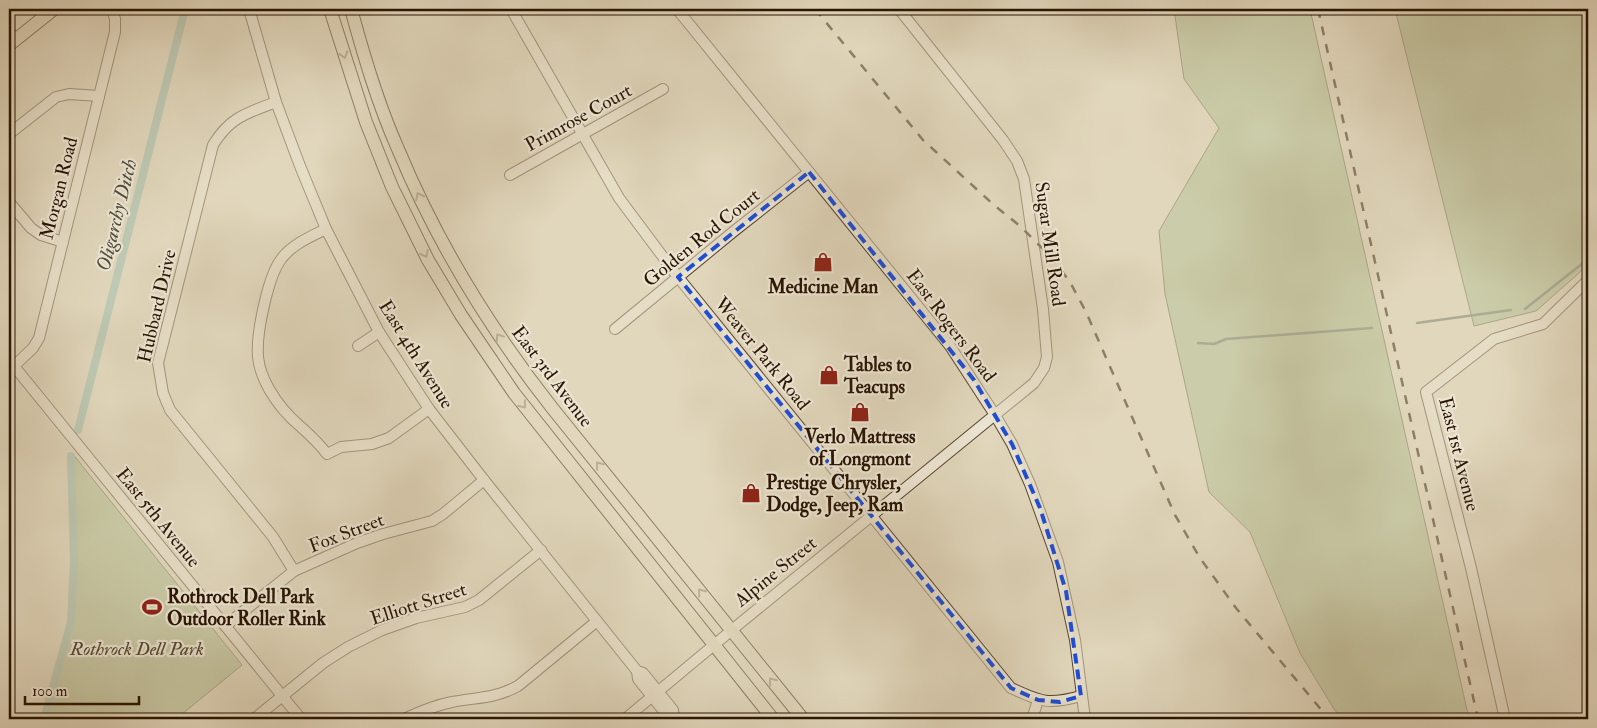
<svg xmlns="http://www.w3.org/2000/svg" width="1597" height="728" font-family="'IM FELL Double Pica',serif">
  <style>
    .green { fill: #b0bf93; stroke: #6c6a4a }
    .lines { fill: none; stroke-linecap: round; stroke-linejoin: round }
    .stream { stroke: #6a7868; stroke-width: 2.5 }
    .canal { stroke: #95baac; stroke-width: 8 }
    .minor-casing { stroke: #574530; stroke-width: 12 }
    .major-casing { stroke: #291402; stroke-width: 14 }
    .minor { stroke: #ece5d3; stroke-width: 10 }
    .major { stroke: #e1d7bc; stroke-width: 12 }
    .rail { stroke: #291402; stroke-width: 2.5; stroke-dasharray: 9 9; stroke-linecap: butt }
    .oneway { stroke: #8e7f68 }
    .marked { fill: none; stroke: #1d4ed8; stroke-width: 4; stroke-dasharray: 10 6; stroke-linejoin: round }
    .labels { text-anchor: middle; stroke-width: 4.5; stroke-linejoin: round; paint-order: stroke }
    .street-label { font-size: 19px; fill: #291402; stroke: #ece5d3 }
    .poi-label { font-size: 19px; font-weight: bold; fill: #291402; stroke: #ece5d3; text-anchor: start }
    .park-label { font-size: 19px; font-style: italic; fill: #52472e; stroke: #ece5d3 }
    .water-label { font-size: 20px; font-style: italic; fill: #4f4e3e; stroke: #ece5d3 }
  </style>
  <rect width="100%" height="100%" fill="#e1d7bc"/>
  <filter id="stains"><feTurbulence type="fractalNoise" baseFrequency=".004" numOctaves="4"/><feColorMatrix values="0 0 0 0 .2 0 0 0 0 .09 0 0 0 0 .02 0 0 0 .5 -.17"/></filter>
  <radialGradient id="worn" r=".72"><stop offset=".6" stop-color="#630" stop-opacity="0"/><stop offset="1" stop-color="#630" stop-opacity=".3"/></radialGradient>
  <g class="green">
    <polygon points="1174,9 1310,9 1469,719 1342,719 1334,709 1300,653 1250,532 1209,492 1165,294 1159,231 1219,128 1184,79"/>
    <polygon points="1395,9 1588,9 1588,265 1536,311 1474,326"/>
    <polygon points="72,453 242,665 176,719 44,719 71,622 74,560"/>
  </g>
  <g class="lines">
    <g class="stream">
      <polyline points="1525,309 1588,259"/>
      <polyline points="1417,323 1511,310"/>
      <polyline points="1198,343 1214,344 1226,339 1372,328"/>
    </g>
    <g class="canal">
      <polyline points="78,430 185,9"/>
      <polyline points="44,719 71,622 74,561 71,456"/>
    </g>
    <defs>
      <g id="minor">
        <polyline points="249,9 276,102 300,166 326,229 379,332 429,409 484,480 637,671 643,673 673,710 674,718"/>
        <path d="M511 9 619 198 678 277 1011 688C1042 702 1048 705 1081 696"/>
        <polyline points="677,9 950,346 995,415 1012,444 1030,484 1058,562 1075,640 1085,719"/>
        <polyline points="9,31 15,39"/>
        <path d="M276 102C247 113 230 117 213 145L158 363 163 393 170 410 273 537 294 571"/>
        <polyline points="9,134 56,97 69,94 99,96"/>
        <polyline points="510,175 663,89"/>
        <polyline points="9,202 31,228 41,235 63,242"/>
        <path d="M326 229C310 237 293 244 282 258 268 275 256 334 258 357 259 367 264 380 269 389 277 403 289 417 301 427 312 437 318 442 327 454L341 447 372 444 389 438 429 409"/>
        <polyline points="615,329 733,232 809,172"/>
        <polyline points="358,346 379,332"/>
        <polyline points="9,360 301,719"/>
        <polyline points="14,366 33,348 39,338 115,32 115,19 112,9"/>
        <polyline points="225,626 294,571 357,543 383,534 432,521 443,514 484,480"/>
        <polyline points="637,671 638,679 667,715 676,719"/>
        <polyline points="254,719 323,663 348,647 382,630 416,618 465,607 479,600 541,550"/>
        <path d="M404 719C419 712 436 705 452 702 478 697 494 699 518 686L597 621"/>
        <polyline points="625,719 744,620 1034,383 1044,368 1047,357 1043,309 1024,179 1017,161 1003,140 899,9"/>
        <polyline points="1032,719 1038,700"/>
        <polyline points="1505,719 1471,568 1426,392 1494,339 1543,324 1588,280"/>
      </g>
      <g id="major">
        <polyline points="330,9 366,122 392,187 428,260 461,315 514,393 773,719"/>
        <path d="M351 9C364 56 378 104 398 149 437 243 490 329 553 409L803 719"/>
        <polyline points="9,45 54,9"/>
      </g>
    </defs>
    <use href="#minor" class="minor-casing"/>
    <use href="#major" class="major-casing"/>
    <use href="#minor" class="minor"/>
    <use href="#major" class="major"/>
    <g class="rail">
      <polyline points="815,9 923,140 995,206 1020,226 1053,259 1070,282 1086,312 1175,515 1200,558 1236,608 1329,719"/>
      <polyline points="1318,9 1478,719"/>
    </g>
  </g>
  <defs><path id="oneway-chevron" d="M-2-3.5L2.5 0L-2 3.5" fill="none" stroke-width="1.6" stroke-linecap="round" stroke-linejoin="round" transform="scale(1.25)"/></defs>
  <g class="oneway">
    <use href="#oneway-chevron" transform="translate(344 55) rotate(73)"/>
    <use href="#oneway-chevron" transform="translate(419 196) rotate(-116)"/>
    <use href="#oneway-chevron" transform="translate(425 254) rotate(62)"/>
    <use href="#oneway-chevron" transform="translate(499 337) rotate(-124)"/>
    <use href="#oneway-chevron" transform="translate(523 405) rotate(52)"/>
    <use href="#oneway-chevron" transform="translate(599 465) rotate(-129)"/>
    <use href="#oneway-chevron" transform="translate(701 592) rotate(-129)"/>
    <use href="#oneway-chevron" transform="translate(772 681) rotate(-129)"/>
  </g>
  <path d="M0 0H1597V728H0ZM809 172 974 380 1012 444 1040 508 1066 591 1081 696 1060 702 1038 700 1011 688 678 277Z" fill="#e1d7bc" fill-opacity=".55" fill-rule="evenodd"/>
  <path class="marked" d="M809 172 974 380 1012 444 1040 508 1066 591 1081 696 1060 702 1038 700 1011 688 678 277Z"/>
  <defs>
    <symbol id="shop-bare" viewBox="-9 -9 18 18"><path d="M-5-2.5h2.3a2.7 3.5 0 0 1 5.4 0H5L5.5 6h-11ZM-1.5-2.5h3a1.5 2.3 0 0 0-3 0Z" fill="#8f2418" stroke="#ece5d3" stroke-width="2.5" paint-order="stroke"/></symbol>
    <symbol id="stadium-bare" viewBox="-9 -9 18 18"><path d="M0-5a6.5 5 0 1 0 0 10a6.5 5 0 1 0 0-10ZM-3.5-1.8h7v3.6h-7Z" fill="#8f2418" stroke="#ece5d3" stroke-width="2.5" paint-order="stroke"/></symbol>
  </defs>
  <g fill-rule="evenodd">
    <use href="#shop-bare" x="809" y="248" width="28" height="28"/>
    <use href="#shop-bare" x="815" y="361" width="28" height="28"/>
    <use href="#shop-bare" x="846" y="398" width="28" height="28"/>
    <use href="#shop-bare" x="737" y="479" width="28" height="28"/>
    <use href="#stadium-bare" x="138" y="593" width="28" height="28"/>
  </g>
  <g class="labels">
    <g class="street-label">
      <text transform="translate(578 117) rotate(-29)" y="7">Primrose Court</text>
      <text transform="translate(58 188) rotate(-76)" y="7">Morgan Road</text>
      <text transform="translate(701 237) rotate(-39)" y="7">Golden Rod Court</text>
      <text transform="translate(1051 244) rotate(82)" y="7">Sugar Mill Road</text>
      <text transform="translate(156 306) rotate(-77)" y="7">Hubbard Drive</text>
      <text transform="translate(952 325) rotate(53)" y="7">East Rogers Road</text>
      <text transform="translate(763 353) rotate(51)" y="7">Weaver Park Road</text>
      <text transform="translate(417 354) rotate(58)" y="7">East 4th Avenue</text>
      <text transform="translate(553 376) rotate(53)" y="7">East 3rd Avenue</text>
      <text transform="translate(1460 454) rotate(76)" y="7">East 1st Avenue</text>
      <text transform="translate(159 517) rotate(51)" y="7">East 5th Avenue</text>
      <text transform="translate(346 532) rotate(-21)" y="7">Fox Street</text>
      <text transform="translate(775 571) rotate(-39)" y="7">Alpine Street</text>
      <text transform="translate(418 603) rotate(-18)" y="7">Elliott Street</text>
    </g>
    <g class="poi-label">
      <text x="823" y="293" text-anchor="middle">Medicine Man</text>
      <text x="844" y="371">Tables to<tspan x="844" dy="22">Teacups</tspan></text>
      <text x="860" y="443" text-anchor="middle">Verlo Mattress<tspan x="860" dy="22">of Longmont</tspan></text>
      <text x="766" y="489">Prestige Chrysler,<tspan x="766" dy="22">Dodge, Jeep, Ram</tspan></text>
      <text x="167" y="603">Rothrock Dell Park<tspan x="167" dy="22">Outdoor Roller Rink</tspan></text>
    </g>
    <g class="park-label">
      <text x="137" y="655">Rothrock Dell Park</text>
    </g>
    <g class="water-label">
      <text transform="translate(116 215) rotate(-76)" y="7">Oligarchy Ditch</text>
    </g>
  </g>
  <rect width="1597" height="728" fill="none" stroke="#e1d7bc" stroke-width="30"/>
  <rect x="10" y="10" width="1577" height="708" fill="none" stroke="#291402" stroke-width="2.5"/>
  <rect x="15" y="15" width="1567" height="698" fill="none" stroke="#291402"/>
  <path d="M25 696v8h114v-8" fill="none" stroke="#291402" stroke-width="2.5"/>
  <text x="32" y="696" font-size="15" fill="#291402" stroke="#ece5d3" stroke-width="4" paint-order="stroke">100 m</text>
  <rect width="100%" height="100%" filter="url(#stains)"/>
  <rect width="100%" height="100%" fill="url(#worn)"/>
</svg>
